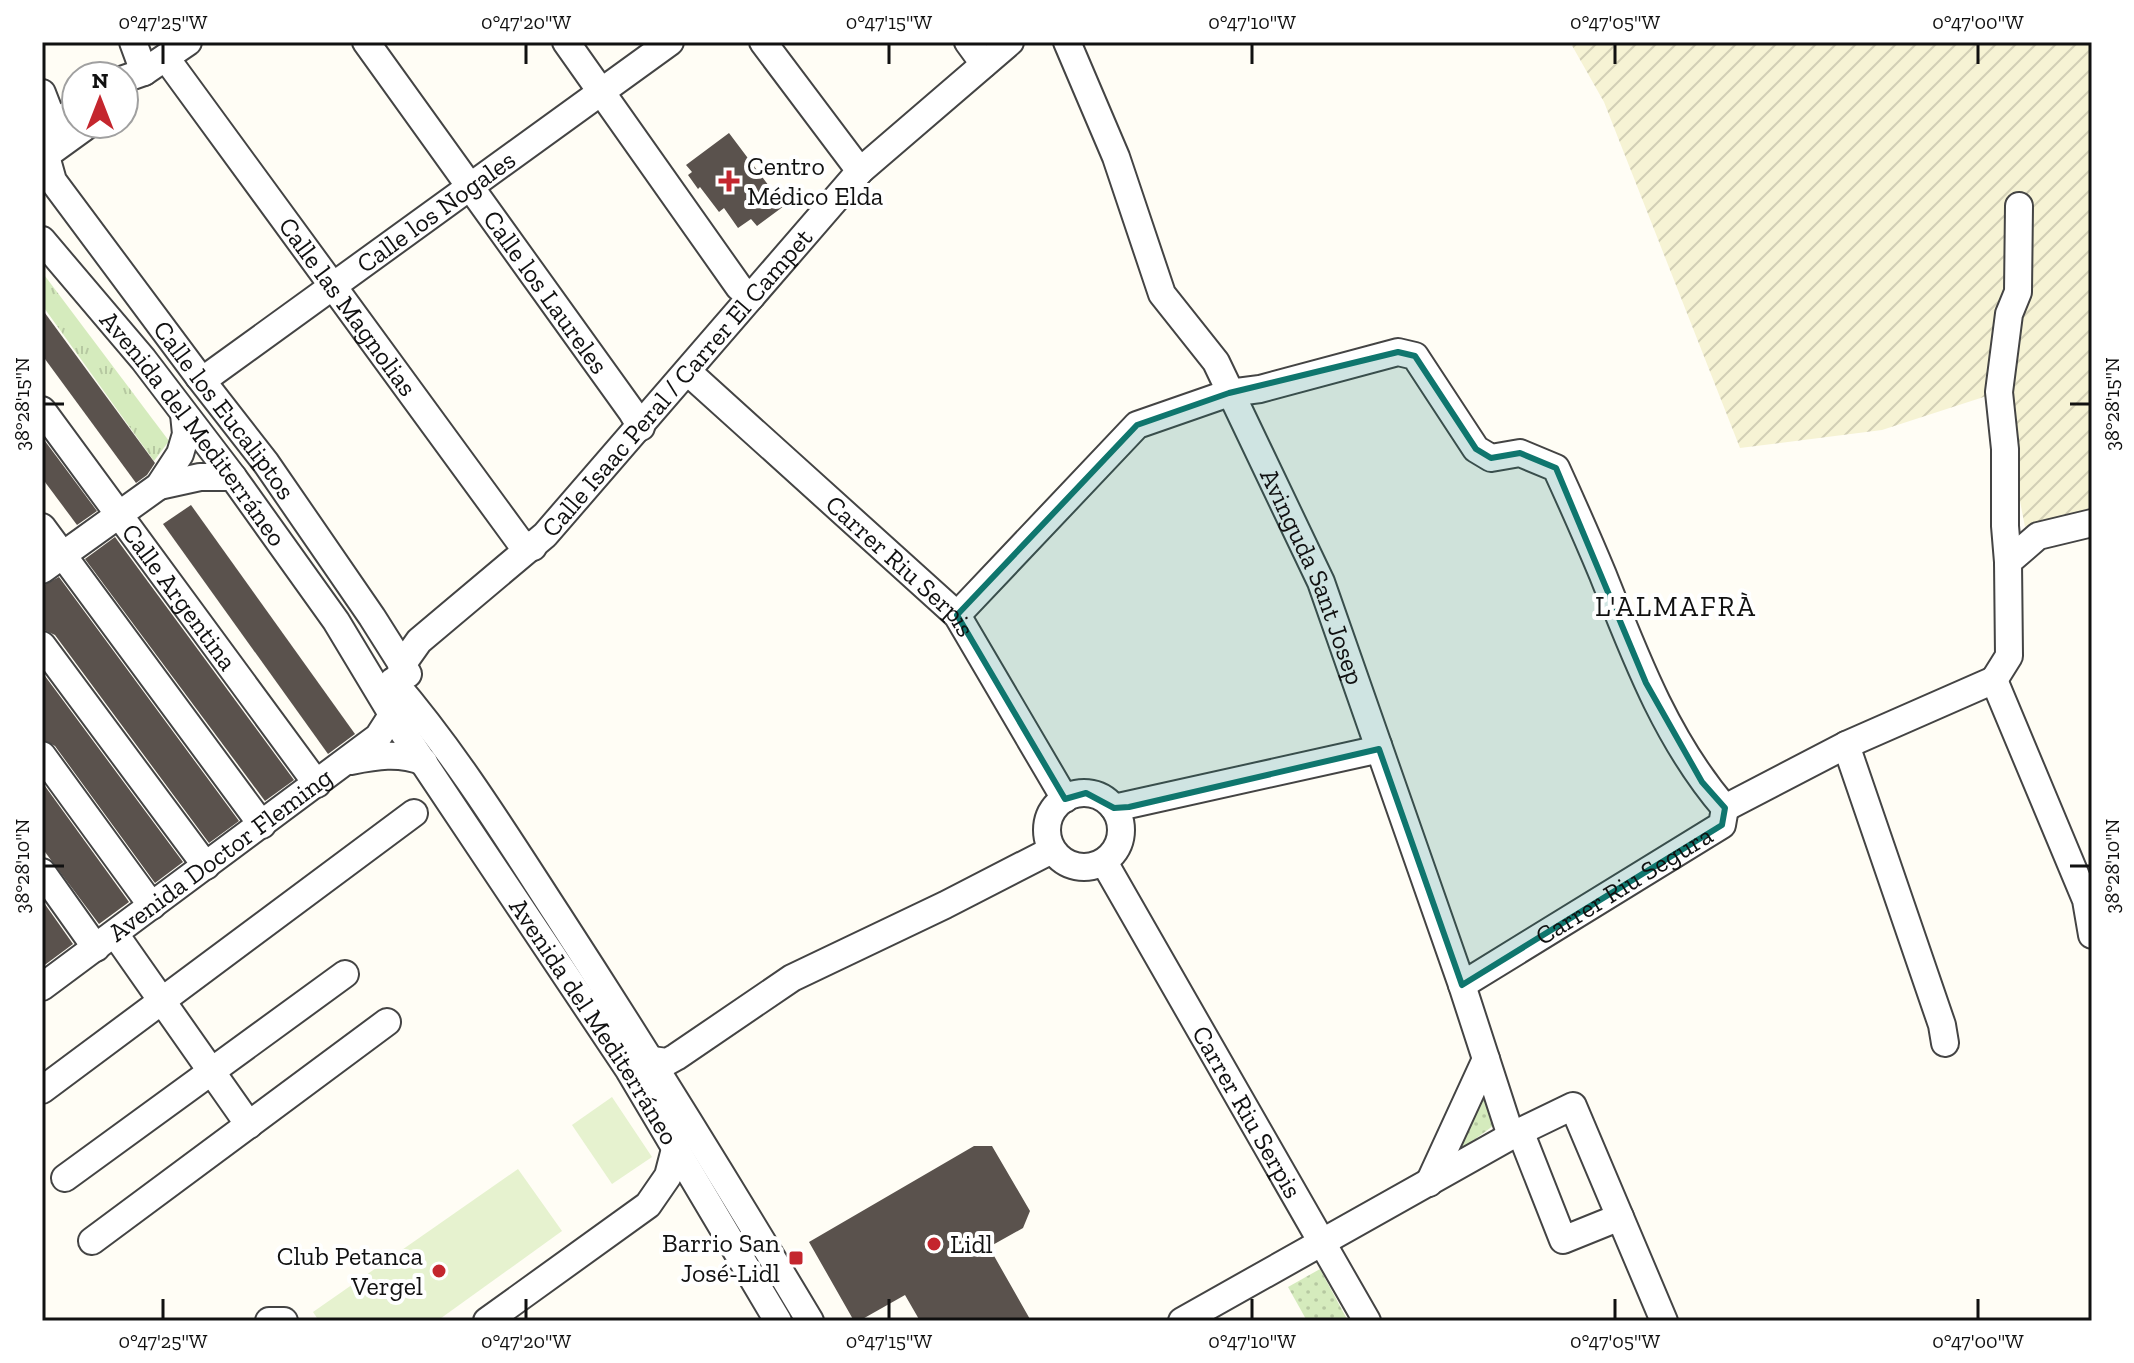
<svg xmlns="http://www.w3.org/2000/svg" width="2134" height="1363" font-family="'Zilla Slab',serif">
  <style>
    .farmland { fill: url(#farmland-furrows) }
    .grass { fill: url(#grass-tufts) }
    .park { fill: url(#park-dots) }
    .pitch { fill: #e6f2cf }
    .building { fill: #5a524d }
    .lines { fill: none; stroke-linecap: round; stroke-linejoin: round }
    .minor-casing { stroke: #444; stroke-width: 30 }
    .minor { stroke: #fff; stroke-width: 26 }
    .marked { fill: #0f766e; fill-opacity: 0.2; stroke: #0f766e; stroke-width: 6; stroke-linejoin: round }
    .ticks { fill: none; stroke: #111; stroke-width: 3 }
    .poi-dot { fill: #c4262e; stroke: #fff; stroke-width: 3 }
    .labels { text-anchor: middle; stroke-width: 8; stroke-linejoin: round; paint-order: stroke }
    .poi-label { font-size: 26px; fill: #111; stroke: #fff; text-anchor: start }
    .street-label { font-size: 26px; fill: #111; stroke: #fff }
    .neighbourhood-label { font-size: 28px; letter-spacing: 2px; fill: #111; stroke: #fff }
    .neatline { fill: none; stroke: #111; stroke-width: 3 }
    .ticks-label { font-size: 20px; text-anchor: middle; fill: #111 }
  </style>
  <defs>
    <pattern id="farmland-furrows" width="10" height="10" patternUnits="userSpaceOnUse" patternTransform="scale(2)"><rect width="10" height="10" fill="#f6f3d4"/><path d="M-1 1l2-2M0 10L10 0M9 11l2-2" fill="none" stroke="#d2cfb5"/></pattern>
    <pattern id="grass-tufts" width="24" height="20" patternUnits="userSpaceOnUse" patternTransform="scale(2)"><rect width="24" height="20" fill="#d5ebbd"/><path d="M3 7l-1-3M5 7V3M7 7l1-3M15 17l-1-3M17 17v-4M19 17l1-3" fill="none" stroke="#b6c8a1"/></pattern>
    <pattern id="park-dots" width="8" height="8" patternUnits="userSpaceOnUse" patternTransform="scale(2)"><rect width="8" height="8" fill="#d5ebbd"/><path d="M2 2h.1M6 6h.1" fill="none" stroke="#b6c8a1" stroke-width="1.8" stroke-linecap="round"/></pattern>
  </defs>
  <rect width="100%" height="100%" fill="#fffdf5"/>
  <polygon class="farmland" points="1570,42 2092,42 2092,508 2025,527 1999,392 1882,430 1740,448 1604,102"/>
  <polygon class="grass" points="42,272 169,441 154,461 42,305"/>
  <g class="park">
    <polygon points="1482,1084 1497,1123 1452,1156"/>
    <polygon points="1320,1269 1348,1321 1307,1321 1288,1287"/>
  </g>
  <g class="pitch">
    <polygon points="612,1097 652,1157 612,1184 572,1125"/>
    <polygon points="518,1169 562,1231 437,1321 319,1321 313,1312"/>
  </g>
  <g class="building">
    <polygon points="729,133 784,206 757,226 751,219 738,228 724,208 719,212 700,187 698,189 688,175 692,172 686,165"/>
    <polygon points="42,309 155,463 147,475 136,483 42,355"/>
    <polygon points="42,437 97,511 77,525 42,478"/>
    <polygon points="191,505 355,734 328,754 163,524"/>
    <polygon points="115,537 294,780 265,801 85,559"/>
    <polygon points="59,577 239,821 209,843 55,635 42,629 42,586"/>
    <polygon points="42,672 183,862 155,883 55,746 42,739"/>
    <polygon points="42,782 129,902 99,924 42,848"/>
    <polygon points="42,900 73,944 42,967"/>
    <polygon points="974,1146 992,1146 1030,1211 1023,1228 989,1247 1031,1321 920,1321 905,1295 859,1321 854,1321 809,1242"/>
  </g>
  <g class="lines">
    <defs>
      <g id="minor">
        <polyline points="133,42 144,72"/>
        <path id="s1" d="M366 42 632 412 641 427"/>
        <polyline points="566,42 739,287 751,297"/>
        <polyline points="763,42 860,171"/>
        <polyline points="968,42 984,64"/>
        <path id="s2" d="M1067 42 1116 157 1162 294 1216 362 1321 582 1462 985 1511 1136"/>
        <path id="s3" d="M166 58 520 542 533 547"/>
        <polyline points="124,79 144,72 188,42"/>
        <polyline points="42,93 54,124"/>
        <polyline points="42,133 76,109"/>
        <path id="s4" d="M46 156 53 181 199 377 266 463 372 617 408 674"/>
        <polyline points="42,158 89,124"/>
        <path id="s5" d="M42 240 143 359 233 477 336 621 401 729 629 1070 778 1321"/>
        <path id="s6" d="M688 372 957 615 1065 799"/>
        <path id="s7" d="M199 377 210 375 670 42"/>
        <path id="s8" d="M42 410 317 784"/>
        <polyline points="159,486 200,477 233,477"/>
        <polyline points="42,527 262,825"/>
        <polyline points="2008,562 2005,526 2005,449 1999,392 2009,314 2018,292 2019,206"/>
        <polyline points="42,570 159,486 180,454 186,434 184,414"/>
        <path d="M957 615 1137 425 1229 393 1260 389 1398 352 1415 356 1476 449 1491 458 1520 453 1556 468C1572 503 1588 539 1603 575 1635 656 1667 741 1725 808"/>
        <polyline points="42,645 206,866"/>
        <polyline points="1994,680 2086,900 2092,935"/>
        <polyline points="1994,680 2009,656 2008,562 2038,536 2092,523"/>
        <path d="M393 681C455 753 505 834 557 914 644 1048 728 1184 810 1321"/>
        <polyline points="1846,745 1942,1025 1945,1043"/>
        <polyline points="42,755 152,906"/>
        <path d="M351 761C376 756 399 752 424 762"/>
        <circle cx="1084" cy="830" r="37"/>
        <polyline points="1114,808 1371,751 1378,745"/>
        <polyline points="1725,808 1846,745 1994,680"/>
        <path id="s9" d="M1104 862 1367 1321"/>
        <polyline points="42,872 96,948"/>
        <polyline points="115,934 249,1125"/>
        <path id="s10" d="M1462 985 1722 825 1725 808"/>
        <path id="s11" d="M42 987 378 737 396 709 402 665 419 641 545 535 860 171 1010 42"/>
        <polyline points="652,1060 667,1062 676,1057 792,978 945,905 1052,850"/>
        <polyline points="42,1090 414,813"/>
        <polyline points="1520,1131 1563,1240 1620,1217"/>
        <polyline points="65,1178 345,974"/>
        <polyline points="1429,1183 1486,1059"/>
        <polyline points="92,1241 387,1022"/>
        <polyline points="269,1321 284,1321"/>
        <polyline points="487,1321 648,1205 668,1176 675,1149"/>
        <polyline points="1182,1321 1511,1136 1573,1106 1664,1321"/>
      </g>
    </defs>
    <use href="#minor" class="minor-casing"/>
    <use href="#minor" class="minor"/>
  </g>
  <path class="marked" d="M1398 352 1415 356 1476 449 1491 458 1520 453 1556 468 1646 683 1702 782 1725 808 1722 825 1462 985 1379 749 1129 807 1114 808 1086 793 1065 799 957 615 1137 425 1229 393Z"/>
  <path class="ticks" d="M163 44V64M526 44V64M889 44V64M1252 44V64M1615 44V64M1978 44V64M44 404H64M2070 404H2090M44 866H64M2070 866H2090M163 1299V1319M526 1299V1319M889 1299V1319M1252 1299V1319M1615 1299V1319M1978 1299V1319"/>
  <g class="poi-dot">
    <path d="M725 169h8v8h8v8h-8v8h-8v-8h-8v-8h8z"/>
    <circle cx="934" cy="1244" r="8"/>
    <rect x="788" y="1250" width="16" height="16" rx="4"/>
    <circle cx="439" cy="1271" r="8"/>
  </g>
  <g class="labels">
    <g class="poi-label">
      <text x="747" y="175">Centro<tspan x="747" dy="30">Médico Elda</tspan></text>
      <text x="780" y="1252" text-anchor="end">Barrio San<tspan x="780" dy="30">José-Lidl</tspan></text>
      <text x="950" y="1253">Lidl</text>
      <text x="423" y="1265" text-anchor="end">Club Petanca<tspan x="423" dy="30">Vergel</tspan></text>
    </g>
    <g class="street-label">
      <text dy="9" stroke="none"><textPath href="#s7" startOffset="290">Calle los Nogales</textPath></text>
      <text dy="9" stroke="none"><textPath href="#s1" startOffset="308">Calle los Laureles</textPath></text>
      <text dy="9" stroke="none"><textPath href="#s3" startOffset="308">Calle las Magnolias</textPath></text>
      <text dy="9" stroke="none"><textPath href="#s11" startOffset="892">Calle Isaac Peral / Carrer El Campet</textPath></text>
      <text dy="9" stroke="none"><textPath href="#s4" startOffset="312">Calle los Eucaliptos</textPath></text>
      <text dy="9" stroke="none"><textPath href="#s5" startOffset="242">Avenida del Mediterráneo</textPath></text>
      <text dy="9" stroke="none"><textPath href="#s6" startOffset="288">Carrer Riu Serpis</textPath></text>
      <text dy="9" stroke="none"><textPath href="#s2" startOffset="592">Avinguda Sant Josep</textPath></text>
      <text dy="9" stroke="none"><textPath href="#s8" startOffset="232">Calle Argentina</textPath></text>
      <text dy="9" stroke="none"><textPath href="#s11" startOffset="222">Avenida Doctor Fleming</textPath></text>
      <text dy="9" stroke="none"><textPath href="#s10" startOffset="190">Carrer Riu Segura</textPath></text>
      <text dy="9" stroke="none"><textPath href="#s5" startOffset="958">Avenida del Mediterráneo</textPath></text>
      <text dy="9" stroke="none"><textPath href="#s9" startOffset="288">Carrer Riu Serpis</textPath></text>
    </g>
    <g class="neighbourhood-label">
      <text x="1676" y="616">L'ALMAFRÀ</text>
    </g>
  </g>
  <rect width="2134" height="1363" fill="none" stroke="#ffffff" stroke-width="88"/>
  <g transform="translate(100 100)"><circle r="38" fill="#ffffff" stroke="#a0a0a0" stroke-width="2"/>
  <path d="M0-6L14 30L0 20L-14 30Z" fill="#c4262e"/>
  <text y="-12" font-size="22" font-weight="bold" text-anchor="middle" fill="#111111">N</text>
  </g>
  <rect x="44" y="44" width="2046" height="1275" class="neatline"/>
  <g class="ticks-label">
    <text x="163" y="29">0°47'25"W</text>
    <text x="526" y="29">0°47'20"W</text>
    <text x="889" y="29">0°47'15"W</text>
    <text x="1252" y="29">0°47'10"W</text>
    <text x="1615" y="29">0°47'05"W</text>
    <text x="1978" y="29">0°47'00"W</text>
    <text transform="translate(22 404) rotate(-90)" y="7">38°28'15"N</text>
    <text transform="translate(2112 404) rotate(-90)" y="7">38°28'15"N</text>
    <text transform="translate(22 866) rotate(-90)" y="7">38°28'10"N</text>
    <text transform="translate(2112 866) rotate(-90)" y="7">38°28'10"N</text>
    <text x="163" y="1348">0°47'25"W</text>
    <text x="526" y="1348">0°47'20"W</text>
    <text x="889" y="1348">0°47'15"W</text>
    <text x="1252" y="1348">0°47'10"W</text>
    <text x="1615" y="1348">0°47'05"W</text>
    <text x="1978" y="1348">0°47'00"W</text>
  </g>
</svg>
